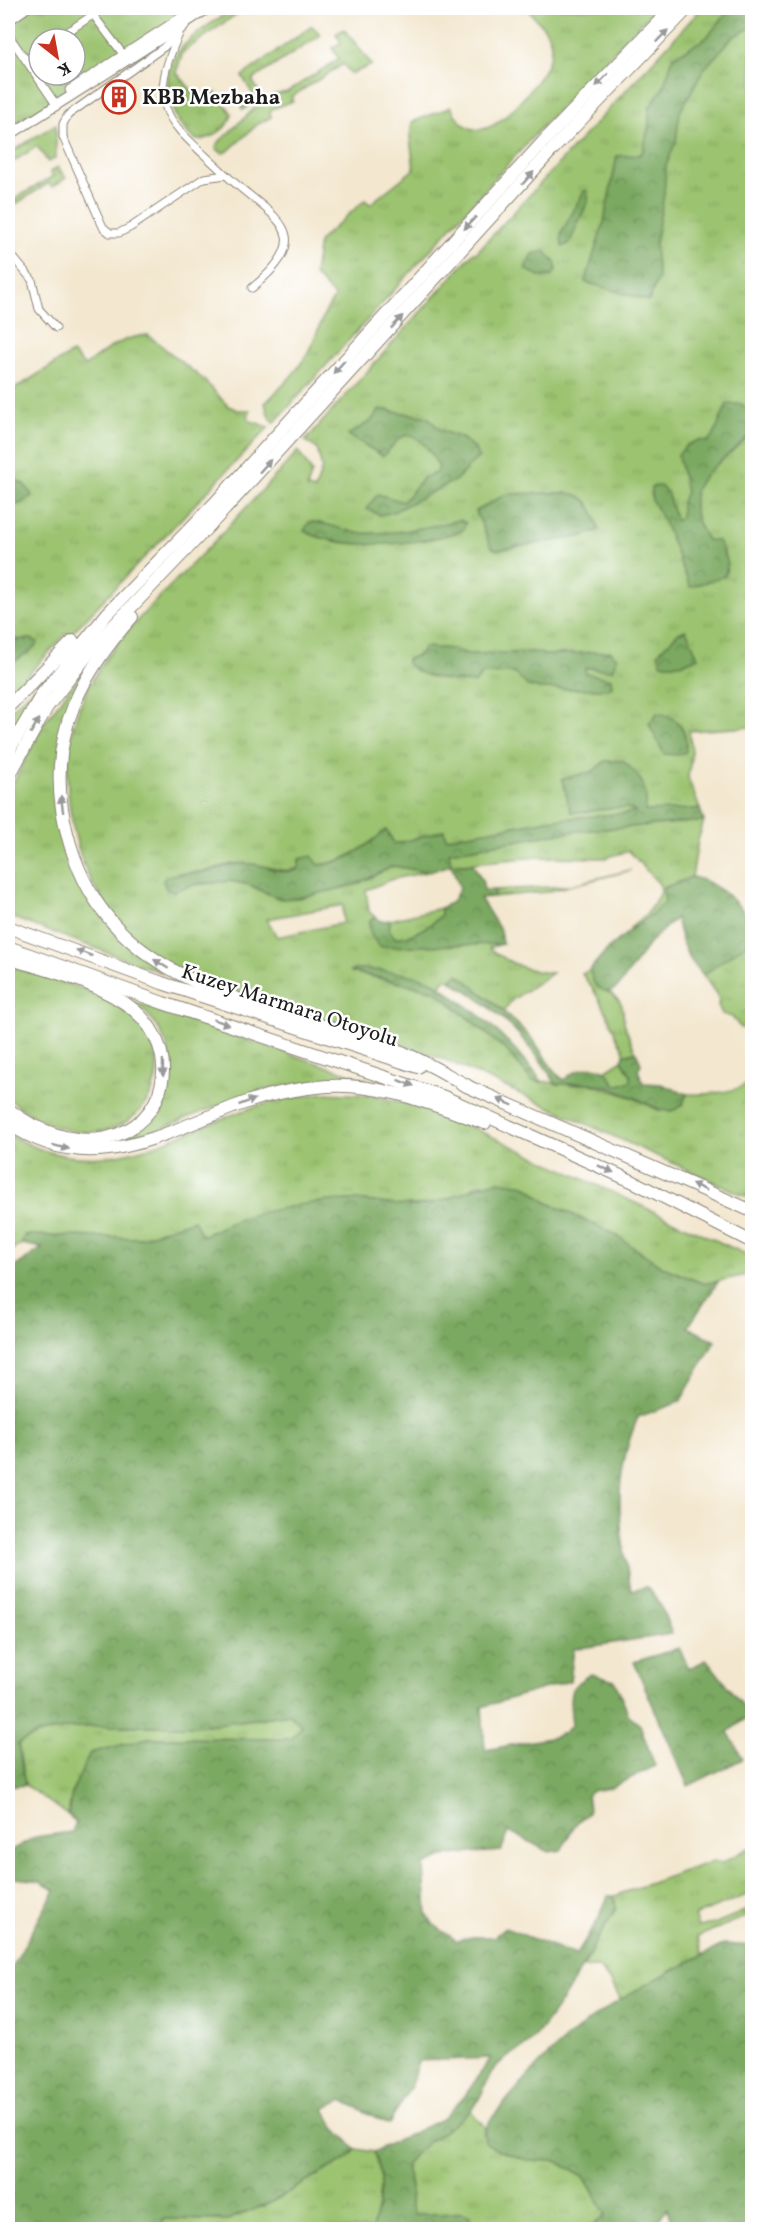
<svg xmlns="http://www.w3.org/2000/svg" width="760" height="2237" font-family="Vollkorn,serif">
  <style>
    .grass { fill: url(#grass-tufts); stroke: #5c7046; stroke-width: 1.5; fill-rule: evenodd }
    .forest { fill: url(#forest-crowns); stroke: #4c623f; stroke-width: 1.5 }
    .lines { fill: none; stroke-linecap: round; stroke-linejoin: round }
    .minor-casing { stroke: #888276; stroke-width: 9 }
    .secondary-casing { stroke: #888276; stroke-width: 11 }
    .motorway-casing { stroke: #888276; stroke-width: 14 }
    .minor { stroke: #fff; stroke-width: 7 }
    .secondary { stroke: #fff; stroke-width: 9 }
    .motorway { stroke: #fff; stroke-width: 12 }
    .oneway { fill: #999 }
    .labels { text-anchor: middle; stroke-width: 5; stroke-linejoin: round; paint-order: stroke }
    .poi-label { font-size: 21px; font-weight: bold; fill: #1c1c1c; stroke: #fff; text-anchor: start }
    .street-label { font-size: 21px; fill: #1c1c1c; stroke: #fff }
  </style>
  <defs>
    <pattern id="grass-tufts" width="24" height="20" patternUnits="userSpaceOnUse" patternTransform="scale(1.5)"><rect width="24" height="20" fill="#9bc36f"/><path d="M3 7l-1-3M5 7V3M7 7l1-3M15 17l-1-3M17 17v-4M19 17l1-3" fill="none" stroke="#85a760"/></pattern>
    <pattern id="forest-crowns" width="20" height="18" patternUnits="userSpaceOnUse" patternTransform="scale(1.5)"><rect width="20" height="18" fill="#7ca962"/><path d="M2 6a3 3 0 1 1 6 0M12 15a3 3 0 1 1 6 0" fill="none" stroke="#658950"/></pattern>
  </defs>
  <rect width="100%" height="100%" fill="#fff"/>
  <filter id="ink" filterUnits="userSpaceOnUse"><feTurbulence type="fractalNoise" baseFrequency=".0167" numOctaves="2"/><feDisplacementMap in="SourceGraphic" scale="12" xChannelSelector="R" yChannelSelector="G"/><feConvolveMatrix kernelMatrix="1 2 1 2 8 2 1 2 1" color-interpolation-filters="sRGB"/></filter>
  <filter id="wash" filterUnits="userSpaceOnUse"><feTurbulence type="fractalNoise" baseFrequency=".008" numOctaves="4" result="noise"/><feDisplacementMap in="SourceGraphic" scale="24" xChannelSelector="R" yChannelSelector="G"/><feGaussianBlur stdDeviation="1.35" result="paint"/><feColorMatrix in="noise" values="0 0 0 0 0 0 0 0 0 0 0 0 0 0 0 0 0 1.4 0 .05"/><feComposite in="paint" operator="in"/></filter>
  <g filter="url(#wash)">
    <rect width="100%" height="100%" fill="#f3e7cf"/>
    <g class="grass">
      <path d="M8 8H195L54 101 8 127ZM39 39H75V75H39Z"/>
      <path d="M234 8H245L183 52 176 72 198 98 209 92 218 94 232 114C229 128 211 140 197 140 185 134 177 120 172 108 153 54 197 34 234 8Z"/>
      <path d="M527 8H656L548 120 274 423 268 414 265 403C284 385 301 368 312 344 321 325 321 316 335 297L314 275 319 241 365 200 370 204 414 169 410 137 412 122 451 107C473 152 505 120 526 95 536 82 552 64 551 46 550 28 536 22 527 8Z"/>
      <path d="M702 8H752V727L689 731 692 751 688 778 700 809 549 820 446 838 443 830 400 843H394L386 830C367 846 344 863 319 865L314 861C277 882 270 860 233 864 223 865 215 869 206 871 197 873 187 873 177 873L174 891 192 885 230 881 250 885 265 893 298 898 355 885 393 866 427 872 393 879 366 890 369 912 376 917 370 920 380 946 494 942 502 944 489 948C508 963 529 972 552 973L511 1001 504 1011 458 974 450 980 446 978 440 987 428 980 351 972 436 991 507 1051 532 1080 572 1085 588 1083 634 1098 660 1111 682 1105 687 1094C705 1095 735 1093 750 1082L746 1067 750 1028H741L732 1017 722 1014 718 1005 719 998 703 975 748 942 752 947V1088L746 1097 752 1139V1199L450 1062C382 1035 310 1018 241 993 224 987 205 982 188 974 139 951 92 901 78 847 41 709 105 651 196 560 231 525 264 488 298 451L312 472 307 488 315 490 322 468 317 449 305 441 474 252 476 253ZM343 905V923L277 937 267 919Z"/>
      <polygon points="312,26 321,35 252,80 262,97 243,110 241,107 255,98 242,76"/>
      <polygon points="344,29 372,65 351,74 343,64 291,97 293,101 272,109 270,112 271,117 258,124 228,151 223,153 216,149 217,144 261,102 273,95 287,92 339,59 332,48 341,42 336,34"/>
      <polygon points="56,124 56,158 48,162 37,146 8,165 8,154"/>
      <polygon points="58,167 66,178 52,187 49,183 8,209 8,203 53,176 50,172"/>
      <path d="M148 335 204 380 228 406 238 410H250L248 420 269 427 70 635 67 633 8 696V393L72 353 85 366C104 351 123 336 148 335Z"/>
      <path d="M84 669 68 708 60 822C74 891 107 931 163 973L8 916V793L44 723Z"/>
      <polygon points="46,676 8,740 8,713"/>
      <polygon points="704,821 698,840 692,877 664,888 665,902 640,925 629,929 647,913 661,892 660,885 629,851 605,858 539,857 451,865 449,852 567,832"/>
      <polygon points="631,870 546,892 493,897 495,890 567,886"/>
      <path d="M441 908V915C430 927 412 937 395 938L389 930 390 920Z"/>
      <path d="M8 965C46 978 89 987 124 1009 180 1044 161 1125 96 1132 63 1135 32 1118 8 1098Z"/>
      <path d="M590 970C595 996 608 985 620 1002 625 1009 622 1018 625 1025 627 1034 632 1043 636 1052L624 1055C625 1046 620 1046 617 1038 608 1014 598 994 582 974Z"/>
      <path d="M134 1002 368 1080C329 1080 291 1082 254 1093 203 1108 159 1135 107 1144 176 1121 194 1049 134 1002Z"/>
      <polygon points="622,1060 631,1075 631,1081 617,1086 605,1071"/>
      <path d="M323 1093 373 1095 423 1108 478 1130 752 1257V1274L704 1284 663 1267 612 1233 546 1202 525 1185 479 1184 460 1195 428 1204 399 1206 351 1200 247 1216 202 1236 194 1220 140 1238 25 1235 22 1244 8 1252V1133C96 1189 167 1136 251 1108 275 1100 299 1096 323 1093Z"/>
      <path d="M291 1714 302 1726 291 1739 148 1738 72 1792 68 1815 25 1785 18 1744C61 1718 141 1728 190 1726 223 1725 257 1718 291 1714Z"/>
      <polygon points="752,1846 752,1893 694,1916 698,1927 714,1924 752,1908 752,1914 697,1937 703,1955 621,2001 611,1982 598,1967 583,1968 596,1941 616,1909 614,1896 713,1861 722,1863"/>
      <polygon points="470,2110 485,2127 483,2134 527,2160 556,2161 584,2176 606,2214 594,2225 581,2229 462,2229 460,2213 414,2215 410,2204 411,2186 405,2165 418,2148"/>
      <path d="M356 2149 373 2152C386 2176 379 2204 372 2229L161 2230 163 2219 227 2220 270 2203 349 2157Z"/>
    </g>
    <g class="forest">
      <polygon points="731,8 752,8 752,27 733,37 704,69 680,112 676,141 666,166 664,195 655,244 658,278 649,301 585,282 604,222 617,156 639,155 643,151 649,125 649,108 663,88 673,57 706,38"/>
      <polygon points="584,191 588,191 588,201 569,244 562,247 561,234"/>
      <polygon points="545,251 556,264 556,270 552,276 541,277 525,269 533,254"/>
      <path d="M727 404H742L749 412 750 434C718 471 670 479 707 540L718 541 728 563 725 576 690 587 664 522 652 501 651 487 660 486 667 492 676 521 681 517V504L686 492 678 455 687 445 699 440 707 442 714 435Z"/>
      <path d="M380 409 428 417 440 430 462 438 475 449 478 457 456 480 393 512 380 515 366 509 378 494 403 502 423 478 436 473 439 467C433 456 417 426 400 438 394 443 389 451 383 456L348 435 371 421Z"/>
      <path d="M8 479C20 481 27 484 32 496L20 504 8 506Z"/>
      <path d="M546 493C581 492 590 494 599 530L583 536 497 550 491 547 476 511 506 494Z"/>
      <path d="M460 520 466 523 463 530C423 545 344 552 304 531L309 522C326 521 342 531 359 533 394 535 427 527 460 520Z"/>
      <path d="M686 630 698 657C685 664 675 666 661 663L658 653 678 633Z"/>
      <path d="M31 639 38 642C30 656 17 656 8 667V640Z"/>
      <path d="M424 647 453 649 468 654 534 652 546 655 611 651 617 658 612 670 585 668V673L611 679 612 686 607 689H540L528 686 514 673 483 674 475 683C454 682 422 679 407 664V659L419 655Z"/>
      <path d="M657 713C679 716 688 731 686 752L678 755 664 754 649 724Z"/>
      <path d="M605 761H624C641 778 649 787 645 811L700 809 704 821 567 832 449 852 451 865 473 864 482 880 484 890H495L493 897 480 898 500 930 502 944 380 947C373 939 367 931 370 920L376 917 381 921 390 920 389 930 395 938C412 937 430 927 441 915V908L452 902 460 888 451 865 427 872 393 866 355 885 298 898 280 899 250 885 230 881 192 885 174 891 167 890 163 881 166 876C178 873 190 874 203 872 224 868 235 861 258 865 272 867 286 876 299 869V859L312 856 319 865C344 864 367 846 386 830L394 843H400L444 830 446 838 549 820 635 812C623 801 591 815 571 812L562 779 593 771Z"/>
      <path d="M692 877C716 881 737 903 752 920V947L748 943 703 975C684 956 682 943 676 918L651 941 619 986 610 992C596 990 592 983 590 970 610 941 640 926 665 902L663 888Z"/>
      <path d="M358 969C381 970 403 972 426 979 436 982 445 990 453 996 489 1020 516 1047 542 1082L532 1081 507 1051 436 991 350 971Z"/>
      <path d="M458 974C484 995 510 1015 532 1039 543 1051 551 1072 564 1080 574 1070 597 1060 609 1075 613 1080 611 1083 617 1086L631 1081V1075L622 1060 624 1055 636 1052 641 1064 638 1070 643 1083 661 1084 687 1094C674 1126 655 1105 633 1097 620 1092 603 1084 589 1083 578 1082 567 1085 556 1084 530 1040 494 1006 450 980Z"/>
      <path d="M499 1181 525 1185 546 1202 612 1233 663 1267 704 1284 718 1282 688 1327 715 1341 680 1402 638 1417C611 1480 619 1526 631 1590L647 1587 659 1602 672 1634 574 1649 570 1681 482 1707 485 1750 554 1737 564 1733 572 1725C570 1698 564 1688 591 1674L615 1681 629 1716 640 1725 655 1766 610 1788 592 1791 587 1796C592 1820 586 1811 576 1824 570 1832 566 1842 561 1850L549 1852 509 1831 501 1851 448 1855 424 1865 427 1914 433 1924 457 1941 472 1937H493L505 1928 576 1955 598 1920 608 1896H614L616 1908C589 1952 567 2000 533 2039 523 2050 506 2055 496 2067 486 2078 484 2095 474 2106 453 2130 425 2139 405 2165L411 2186 410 2204 414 2215 460 2213 471 2215 467 2223 460 2227 462 2229H372C379 2204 386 2176 373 2152L442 2119 464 2097 491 2058 418 2061 410 2088 389 2124 342 2100 324 2109 335 2128 356 2149 349 2157 270 2203 227 2220 164 2219 161 2230 8 2229V1975L55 1890 40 1881 8 1877V1852L35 1837 72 1832 76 1822 68 1815 72 1792 90 1753 148 1738 290 1739 302 1726 290 1714C257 1718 223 1725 190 1726 143 1728 57 1718 18 1744L25 1785 8 1787V1272L42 1248 22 1244 24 1235 140 1238 194 1220 202 1236C217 1230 233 1220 248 1216 277 1208 323 1199 353 1200 378 1201 400 1208 425 1205 452 1201 473 1185 499 1181Z"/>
      <polygon points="679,1648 689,1668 707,1660 750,1715 728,1732 743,1759 688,1786 634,1662"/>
      <path d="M725 1944 752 1946V2229H672L668 2208 649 2229H581L594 2225 606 2214 584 2176 556 2161 527 2160 497 2150 485 2142C481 2125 497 2113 507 2100 532 2070 561 2040 593 2018 633 1989 681 1966 725 1944Z"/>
    </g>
  </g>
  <g filter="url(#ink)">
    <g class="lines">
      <defs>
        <g id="minor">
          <polyline points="88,8 126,58"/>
          <polyline points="8,22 28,8"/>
          <path d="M185 26 164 47 68 115 63 124V137L103 227 110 233H119L131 227 204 178 226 175C271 218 322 231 252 288"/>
          <polyline points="8,34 57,106"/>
          <path d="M179 34C143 113 172 123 226 175"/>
          <polyline points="57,39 103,8"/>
          <polyline points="26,60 39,51"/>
          <polyline points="8,251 32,280 39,309 56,328"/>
        </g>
        <g id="secondary">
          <polyline points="70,90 196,8"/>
          <polyline points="8,136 209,8"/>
        </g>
        <g id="motorway">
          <path d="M132 617C83 672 50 731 62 809 92 992 257 997 399 1051 423 1060 445 1074 468 1086"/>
          <polyline points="8,707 73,641"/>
          <polyline points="8,752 42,694 107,614 214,504 543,142 672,8"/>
          <polyline points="8,778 47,707 96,644 225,509 552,150 688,8"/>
          <polyline points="8,927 162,983 418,1067"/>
          <polyline points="8,947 163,1003 444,1097 634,1182 752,1242"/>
          <path d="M8 958C49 971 100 982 134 1010 182 1050 169 1124 106 1138 72 1145 34 1130 8 1109"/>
          <polyline points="462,1084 752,1211"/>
          <path d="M8 1123C93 1182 164 1131 247 1102 273 1093 300 1088 327 1086 383 1083 433 1105 485 1123"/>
        </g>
      </defs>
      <use href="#minor" class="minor-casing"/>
      <use href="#secondary" class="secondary-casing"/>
      <use href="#motorway" class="motorway-casing"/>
      <use href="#minor" class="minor"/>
      <use href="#secondary" class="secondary"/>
      <use href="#motorway" class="motorway"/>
    </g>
    <defs><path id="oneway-solid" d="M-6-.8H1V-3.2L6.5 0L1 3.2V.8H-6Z" transform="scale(1.5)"/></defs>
    <g class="oneway">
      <use href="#oneway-solid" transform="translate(662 36) rotate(-46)"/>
      <use href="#oneway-solid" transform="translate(602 80) rotate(134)"/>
      <use href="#oneway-solid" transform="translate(528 178) rotate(-48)"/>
      <use href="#oneway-solid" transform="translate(470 223) rotate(133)"/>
      <use href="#oneway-solid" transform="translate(397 322) rotate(-47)"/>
      <use href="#oneway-solid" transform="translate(339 367) rotate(132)"/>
      <use href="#oneway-solid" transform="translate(265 466) rotate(-48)"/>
      <use href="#oneway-solid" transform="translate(35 726) rotate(-59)"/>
      <use href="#oneway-solid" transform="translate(62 804) rotate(-98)"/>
      <use href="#oneway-solid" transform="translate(84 953) rotate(-159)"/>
      <use href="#oneway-solid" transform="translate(161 964) rotate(-148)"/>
      <use href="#oneway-solid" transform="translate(221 1022) rotate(18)"/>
      <use href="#oneway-solid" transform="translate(163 1068) rotate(89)"/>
      <use href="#oneway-solid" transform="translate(406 1083) rotate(20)"/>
      <use href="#oneway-solid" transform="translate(247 1102) rotate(-20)"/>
      <use href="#oneway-solid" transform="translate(505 1102) rotate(-157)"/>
      <use href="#oneway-solid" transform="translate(61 1147) rotate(14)"/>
      <use href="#oneway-solid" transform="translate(606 1169) rotate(24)"/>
      <use href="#oneway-solid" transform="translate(699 1187) rotate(-155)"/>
    </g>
  </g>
  <defs>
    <symbol id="building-ring" viewBox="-11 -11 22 22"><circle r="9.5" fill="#fff" stroke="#c8321e" stroke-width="1.5"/><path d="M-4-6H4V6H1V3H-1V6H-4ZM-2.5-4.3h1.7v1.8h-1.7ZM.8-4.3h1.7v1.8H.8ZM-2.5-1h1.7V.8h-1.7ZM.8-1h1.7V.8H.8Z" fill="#c8321e"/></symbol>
  </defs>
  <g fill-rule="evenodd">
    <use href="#building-ring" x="100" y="78" width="38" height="38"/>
  </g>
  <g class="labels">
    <g class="poi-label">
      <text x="142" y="104">KBB Mezbaha</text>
    </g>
    <g class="street-label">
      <text transform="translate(290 1005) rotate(18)" y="7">Kuzey Marmara Otoyolu</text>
    </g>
  </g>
  <rect width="760" height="2237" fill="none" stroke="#fff" stroke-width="30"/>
  <g transform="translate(57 57) rotate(149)"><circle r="28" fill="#ffffff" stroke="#a4a4a4" stroke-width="1.5"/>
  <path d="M0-4.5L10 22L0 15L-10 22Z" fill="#c8321e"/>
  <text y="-9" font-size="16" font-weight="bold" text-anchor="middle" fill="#1c1c1c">K</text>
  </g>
</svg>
